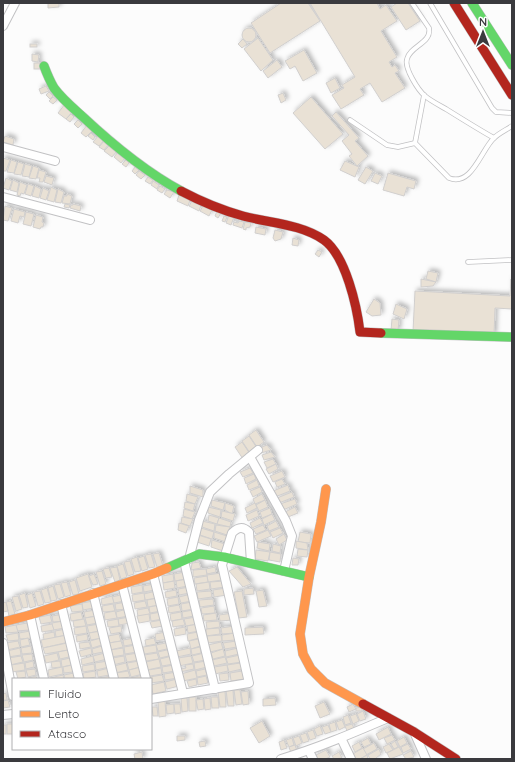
<svg xmlns="http://www.w3.org/2000/svg" width="515" height="762" font-family="Quicksand,sans-serif">
  <style>
    .building { fill: #e9e1d5; stroke: #d1cfce; filter: url(#shadow) }
    .lines { fill: none; stroke-linecap: round; stroke-linejoin: round }
    .lane-casing { stroke: #c2c2c4; stroke-width: 5.5 }
    .street-casing { stroke: #c2c2c4; stroke-width: 10 }
    .fast-casing { stroke: #c2c2c4; stroke-width: 10 }
    .slow-casing { stroke: #c2c2c4; stroke-width: 10 }
    .jam-casing { stroke: #c2c2c4; stroke-width: 10 }
    .lane { stroke: #fff; stroke-width: 4 }
    .street { stroke: #fff; stroke-width: 8 }
    .fast { stroke: #63d668; stroke-width: 9 }
    .slow { stroke: #ff974d; stroke-width: 9 }
    .jam { stroke: #b3261e; stroke-width: 9 }
  </style>
  <defs>
    <filter id="shadow"><feDropShadow dx="2.5" dy="-2.5" stdDeviation="2" flood-color="#0004"/></filter>
  </defs>
  <rect width="100%" height="100%" fill="#fcfcfc"/>
  <g class="building">
    <polygon points="48,3 59,3 59,7 48,8"/>
    <polygon points="281,3 308,3 320,21 270,53 251,23"/>
    <polygon points="310,3 377,3 380,9 386,5 397,21 381,31 397,57 389,62 392,67 395,65 399,71 395,73 405,88 382,102 370,83 360,89 364,95 341,109 332,95 344,88 342,85 355,77"/>
    <polygon points="397,3 408,3 420,21 406,30 391,7"/>
    <circle cx="249" cy="35" r="7"/>
    <polygon points="258,38 273,60 261,71 244,49"/>
    <polygon points="243,39 247,44 242,48 238,44"/>
    <rect x="30" y="44" width="7" height="3"/>
    <polygon points="304,50 317,73 303,81 295,66 290,69 285,61"/>
    <polygon points="32,54 39,55 38,62 32,61"/>
    <polygon points="277,60 282,67 268,78 263,71"/>
    <rect x="34" y="63" width="6" height="6"/>
    <polygon points="335,78 340,88 331,93 326,83"/>
    <polygon points="46,86 49,91 41,94 39,89"/>
    <polygon points="49,92 53,96 50,99 46,95"/>
    <polygon points="283,93 286,100 281,103 278,95"/>
    <polygon points="53,97 57,100 53,104 49,101"/>
    <polygon points="311,97 343,134 325,149 293,113"/>
    <polygon points="65,104 73,111 66,119 58,113"/>
    <polygon points="336,112 359,138 355,141 368,156 357,166 349,156 352,154 342,141 349,135 332,116"/>
    <polygon points="71,114 74,117 70,122 66,119"/>
    <polygon points="78,120 82,124 78,128 74,124"/>
    <polygon points="87,125 93,130 86,137 81,133"/>
    <polygon points="91,133 95,137 93,140 88,136"/>
    <polygon points="99,135 105,139 99,146 93,142"/>
    <polygon points="5,136 14,139 13,145 3,142"/>
    <polygon points="104,141 109,144 104,150 99,147"/>
    <polygon points="110,145 117,151 112,157 104,151"/>
    <polygon points="118,152 125,158 121,163 114,157"/>
    <polygon points="3,158 10,160 6,171 3,171"/>
    <polygon points="11,160 17,162 14,173 7,172"/>
    <polygon points="126,160 129,163 126,167 122,164"/>
    <polygon points="345,161 359,167 355,177 340,170"/>
    <polygon points="18,162 24,164 21,175 14,174"/>
    <polygon points="25,164 32,166 29,177 22,176"/>
    <polygon points="33,166 39,168 36,179 29,178"/>
    <polygon points="135,167 139,170 135,174 132,171"/>
    <polygon points="366,167 373,171 365,184 358,180"/>
    <polygon points="39,170 46,172 43,182 39,182 40,178 37,178"/>
    <polygon points="139,171 145,175 141,179 136,175"/>
    <polygon points="375,173 382,176 378,184 371,181"/>
    <polygon points="388,173 416,181 414,189 407,187 404,196 383,190"/>
    <polygon points="46,176 54,178 52,185 44,182"/>
    <polygon points="148,177 153,180 150,184 145,181"/>
    <polygon points="6,178 12,181 9,190 3,188"/>
    <polygon points="13,180 19,183 17,192 10,190"/>
    <polygon points="153,181 159,185 157,189 151,185"/>
    <polygon points="20,182 27,185 24,194 21,193 20,196 17,195"/>
    <polygon points="28,184 34,186 31,196 25,194"/>
    <polygon points="35,186 41,189 39,198 32,196"/>
    <polygon points="160,186 165,189 162,193 157,190"/>
    <polygon points="51,187 57,190 54,202 47,200"/>
    <polygon points="43,188 49,191 46,200 40,198"/>
    <polygon points="58,189 64,192 61,203 55,202"/>
    <polygon points="167,190 174,192 170,198 164,194"/>
    <polygon points="67,194 72,196 70,204 62,203 64,196 67,196"/>
    <polygon points="179,195 190,200 188,206 177,201"/>
    <polygon points="192,201 201,205 199,211 189,206"/>
    <polygon points="65,204 70,205 69,208 64,207"/>
    <polygon points="73,204 81,206 80,211 70,208 71,205 73,205"/>
    <polygon points="5,206 12,208 8,221 3,220"/>
    <polygon points="203,206 212,210 209,216 200,211"/>
    <polygon points="14,209 25,212 24,217 20,216 18,223 11,221"/>
    <polygon points="217,211 221,213 218,218 215,216"/>
    <polygon points="26,212 34,214 31,226 23,224"/>
    <polygon points="36,215 43,217 42,222 44,223 43,227 41,227 40,229 33,227"/>
    <polygon points="229,215 234,217 231,225 226,223"/>
    <polygon points="224,216 227,217 225,222 222,221"/>
    <polygon points="239,221 244,222 242,228 233,225 234,222 238,223"/>
    <polygon points="245,222 251,223 250,227 246,228 246,230 243,229"/>
    <polygon points="256,227 266,229 265,235 255,233"/>
    <polygon points="275,230 283,232 281,239 275,241 273,238"/>
    <polygon points="293,238 299,240 298,246 292,245"/>
    <polygon points="318,250 322,252 319,257 315,254"/>
    <polygon points="428,271 438,273 436,282 426,279"/>
    <polygon points="421,279 436,282 433,286 421,287"/>
    <polygon points="511,279 512,309 495,308 494,335 413,331 415,291 510,296"/>
    <polygon points="374,299 380,303 381,315 372,316 366,312"/>
    <polygon points="396,304 407,309 404,319 393,314"/>
    <polygon points="392,319 399,320 398,331 391,330"/>
    <polygon points="256,430 264,442 257,447 249,435"/>
    <polygon points="249,436 257,448 250,453 242,441"/>
    <polygon points="242,442 250,454 243,459 235,447"/>
    <polygon points="267,445 271,450 261,453 259,448"/>
    <polygon points="271,452 275,457 264,460 262,455"/>
    <polygon points="273,459 276,464 267,468 264,462"/>
    <polygon points="276,464 278,469 269,474 266,469"/>
    <polygon points="250,468 253,473 243,477 240,472"/>
    <polygon points="282,471 285,477 273,482 270,476"/>
    <polygon points="254,474 256,479 246,484 244,478"/>
    <polygon points="282,479 285,484 277,487 275,482"/>
    <polygon points="257,480 259,486 249,490 247,485"/>
    <polygon points="288,485 290,491 275,497 273,491"/>
    <polygon points="190,486 203,490 203,497 190,493"/>
    <polygon points="260,487 262,492 253,497 250,491"/>
    <polygon points="292,492 294,497 279,503 277,498"/>
    <polygon points="187,494 198,497 195,504 186,501"/>
    <polygon points="262,494 265,500 255,504 253,499"/>
    <polygon points="295,499 297,504 283,510 280,504"/>
    <polygon points="212,500 225,503 223,510 211,506"/>
    <polygon points="265,500 268,507 259,511 256,505"/>
    <polygon points="185,502 195,504 193,511 184,508"/>
    <polygon points="225,503 234,506 232,514 225,510"/>
    <polygon points="255,503 257,508 247,513 245,508"/>
    <polygon points="208,507 221,510 220,517 208,513"/>
    <polygon points="295,507 298,513 288,517 285,512"/>
    <polygon points="270,508 272,514 262,518 260,512"/>
    <polygon points="184,509 195,512 192,519 183,516"/>
    <polygon points="257,510 259,516 248,521 246,515"/>
    <polygon points="222,511 235,514 233,521 221,517"/>
    <polygon points="272,514 275,520 264,525 262,519"/>
    <polygon points="209,515 219,518 217,524 208,521"/>
    <polygon points="182,517 193,519 190,526 181,523"/>
    <polygon points="219,518 231,522 230,527 217,524"/>
    <polygon points="260,518 263,523 252,528 250,523"/>
    <polygon points="202,521 215,524 214,531 202,527"/>
    <polygon points="276,521 279,527 269,531 267,526"/>
    <polygon points="179,523 189,526 186,533 178,530"/>
    <polygon points="216,525 230,527 227,535 215,531"/>
    <polygon points="263,525 266,530 256,534 253,529"/>
    <polygon points="201,528 214,532 212,539 200,535"/>
    <polygon points="280,528 283,533 273,538 270,532"/>
    <polygon points="268,530 271,536 257,542 254,536"/>
    <polygon points="214,532 227,536 226,542 214,538"/>
    <polygon points="300,532 311,534 310,543 298,542"/>
    <polygon points="284,534 287,540 279,545 276,539"/>
    <polygon points="198,535 211,539 209,546 197,542"/>
    <polygon points="212,540 225,544 223,551 211,547"/>
    <polygon points="296,541 307,543 308,550 296,548"/>
    <polygon points="258,542 270,544 269,551 257,548"/>
    <polygon points="273,544 281,546 280,553 272,551"/>
    <polygon points="298,549 308,550 307,557 297,556"/>
    <polygon points="256,550 270,552 268,561 255,559"/>
    <polygon points="270,552 281,554 280,562 269,560"/>
    <polygon points="159,553 163,566 157,567 153,554"/>
    <polygon points="151,554 155,567 149,568 145,555"/>
    <polygon points="144,556 148,569 142,571 138,558"/>
    <polygon points="137,557 141,571 135,572 131,559"/>
    <polygon points="293,558 299,559 298,565 292,565"/>
    <polygon points="130,561 134,574 128,576 124,562"/>
    <polygon points="199,562 201,568 191,570 192,563"/>
    <polygon points="123,564 127,577 121,579 117,566"/>
    <polygon points="117,567 120,580 115,582 110,568"/>
    <polygon points="215,567 216,572 207,574 206,569"/>
    <polygon points="237,567 251,584 243,587 229,571"/>
    <polygon points="109,568 112,577 106,578 103,569"/>
    <polygon points="206,569 207,575 193,577 193,570"/>
    <polygon points="102,571 106,584 100,586 96,572"/>
    <polygon points="185,572 186,579 175,581 174,574"/>
    <polygon points="221,573 222,580 208,582 207,575"/>
    <polygon points="88,574 92,587 80,591 76,578"/>
    <polygon points="94,574 98,584 93,585 89,576"/>
    <polygon points="173,574 174,581 163,583 162,576"/>
    <polygon points="207,576 208,582 195,584 194,578"/>
    <polygon points="187,579 188,586 177,588 176,581"/>
    <polygon points="75,580 79,594 73,595 69,582"/>
    <polygon points="174,581 175,588 164,590 163,583"/>
    <polygon points="224,581 225,587 211,589 210,582"/>
    <polygon points="67,582 71,595 65,597 61,583"/>
    <polygon points="209,582 210,589 197,591 196,584"/>
    <polygon points="60,584 64,597 58,599 54,585"/>
    <polygon points="154,584 155,590 144,592 143,586"/>
    <polygon points="142,585 143,592 132,594 131,587"/>
    <polygon points="53,586 57,600 51,601 48,588"/>
    <polygon points="189,587 190,593 179,595 178,589"/>
    <polygon points="47,588 51,602 45,603 41,590"/>
    <polygon points="226,588 227,595 214,597 213,590"/>
    <polygon points="253,588 254,594 244,595 244,589"/>
    <polygon points="176,590 177,596 166,598 165,592"/>
    <polygon points="263,590 267,606 259,607 256,591"/>
    <polygon points="40,591 44,604 38,606 34,592"/>
    <polygon points="156,591 157,598 145,600 144,594"/>
    <polygon points="211,591 212,597 198,599 197,592"/>
    <polygon points="242,591 247,617 239,618 234,592"/>
    <polygon points="25,593 28,607 23,608 19,595"/>
    <polygon points="32,593 36,606 30,608 27,595"/>
    <polygon points="144,593 145,600 133,602 132,595"/>
    <polygon points="124,594 125,601 114,603 112,597"/>
    <polygon points="191,594 192,601 181,603 179,597"/>
    <polygon points="18,596 22,609 16,611 12,597"/>
    <polygon points="112,596 114,603 102,605 101,599"/>
    <polygon points="178,597 179,604 168,606 167,599"/>
    <polygon points="158,598 159,605 148,607 147,600"/>
    <polygon points="213,599 214,605 200,607 199,600"/>
    <polygon points="11,601 15,614 9,616 6,602"/>
    <polygon points="93,601 94,608 83,610 82,603"/>
    <polygon points="145,601 147,607 135,609 134,603"/>
    <polygon points="6,602 8,611 3,612 3,603"/>
    <polygon points="126,602 127,609 116,610 115,604"/>
    <polygon points="192,602 194,609 182,611 181,604"/>
    <polygon points="82,604 83,611 72,612 70,606"/>
    <polygon points="113,604 115,611 103,612 102,606"/>
    <polygon points="160,605 161,611 150,613 149,607"/>
    <polygon points="179,605 181,611 169,613 168,607"/>
    <polygon points="214,606 215,613 202,614 201,608"/>
    <polygon points="148,608 150,614 138,617 137,610"/>
    <polygon points="127,609 129,616 117,618 116,612"/>
    <polygon points="95,610 96,616 85,618 84,612"/>
    <polygon points="193,610 194,616 183,618 182,612"/>
    <polygon points="115,611 117,618 105,620 104,613"/>
    <polygon points="81,612 83,619 71,621 70,614"/>
    <polygon points="161,612 163,619 151,621 150,614"/>
    <polygon points="181,612 182,619 171,621 170,614"/>
    <polygon points="216,613 217,620 204,621 203,615"/>
    <polygon points="233,613 233,620 220,621 219,615"/>
    <polygon points="63,614 64,621 53,622 52,616"/>
    <polygon points="149,614 150,621 139,623 137,616"/>
    <polygon points="50,615 52,622 41,624 39,617"/>
    <polygon points="97,616 98,623 87,625 85,618"/>
    <polygon points="129,617 131,623 119,625 118,619"/>
    <polygon points="196,617 197,624 186,626 184,619"/>
    <polygon points="84,619 86,626 74,627 73,621"/>
    <polygon points="118,619 119,626 108,627 107,621"/>
    <polygon points="183,619 185,625 173,627 172,621"/>
    <polygon points="162,620 163,626 152,628 150,622"/>
    <polygon points="63,621 65,628 53,630 52,623"/>
    <polygon points="219,621 220,627 207,629 206,622"/>
    <polygon points="27,623 29,630 17,631 16,625"/>
    <polygon points="52,624 54,630 42,632 41,626"/>
    <polygon points="99,624 100,631 89,633 87,626"/>
    <polygon points="198,624 199,631 188,633 187,626"/>
    <polygon points="16,625 18,632 6,633 5,627"/>
    <polygon points="86,626 87,633 75,635 74,628"/>
    <polygon points="121,626 122,632 111,634 109,628"/>
    <polygon points="234,626 235,633 222,634 221,628"/>
    <polygon points="185,627 186,634 175,636 174,629"/>
    <polygon points="263,627 264,634 245,635 245,628"/>
    <polygon points="219,628 220,634 206,636 206,629"/>
    <polygon points="66,629 68,635 56,637 55,631"/>
    <polygon points="30,631 32,638 20,639 19,633"/>
    <polygon points="101,631 102,638 91,640 89,633"/>
    <polygon points="54,632 55,638 44,640 43,634"/>
    <polygon points="166,632 168,639 156,641 155,634"/>
    <polygon points="198,632 199,638 188,641 187,634"/>
    <polygon points="18,633 19,640 8,641 6,635"/>
    <polygon points="235,633 236,640 222,641 222,635"/>
    <polygon points="87,634 88,640 77,642 76,636"/>
    <polygon points="119,634 121,641 109,643 108,636"/>
    <polygon points="67,635 69,642 43,648 41,640"/>
    <polygon points="221,635 222,641 208,643 207,636"/>
    <polygon points="28,638 30,645 21,647 20,640"/>
    <polygon points="101,638 102,645 92,648 90,641"/>
    <polygon points="134,638 135,644 124,646 123,640"/>
    <polygon points="154,638 156,644 146,646 145,640"/>
    <polygon points="198,639 200,646 191,649 189,641"/>
    <polygon points="18,641 20,647 7,650 6,643"/>
    <polygon points="121,641 123,647 110,650 109,643"/>
    <polygon points="236,641 237,647 225,649 223,643"/>
    <polygon points="89,642 91,647 80,649 79,643"/>
    <polygon points="170,642 171,648 158,651 156,645"/>
    <polygon points="221,642 223,649 210,652 208,645"/>
    <polygon points="67,643 68,650 45,654 43,648"/>
    <polygon points="136,645 137,652 125,654 124,647"/>
    <polygon points="156,645 157,652 144,654 143,647"/>
    <polygon points="31,646 32,653 22,654 21,648"/>
    <polygon points="102,646 103,652 93,654 92,649"/>
    <polygon points="200,647 201,653 192,655 191,649"/>
    <polygon points="20,648 21,655 8,657 7,651"/>
    <polygon points="91,648 92,654 81,657 79,651"/>
    <polygon points="123,648 124,655 111,657 110,650"/>
    <polygon points="190,648 191,654 177,657 176,651"/>
    <polygon points="238,648 239,654 226,657 225,651"/>
    <polygon points="171,649 173,655 160,658 158,652"/>
    <polygon points="223,649 225,656 213,659 211,653"/>
    <polygon points="68,650 69,657 60,659 58,652"/>
    <polygon points="57,653 59,660 46,663 44,656"/>
    <polygon points="105,653 107,659 95,662 93,656"/>
    <polygon points="138,653 140,660 127,662 125,655"/>
    <polygon points="157,653 159,659 146,661 144,655"/>
    <polygon points="204,653 206,660 194,662 192,656"/>
    <polygon points="32,654 33,660 24,662 22,655"/>
    <polygon points="240,655 242,662 228,664 226,658"/>
    <polygon points="21,656 23,662 10,665 8,658"/>
    <polygon points="93,656 94,662 82,665 81,659"/>
    <polygon points="124,656 125,662 113,665 112,658"/>
    <polygon points="172,656 174,664 162,666 160,659"/>
    <polygon points="191,656 193,663 179,666 178,658"/>
    <polygon points="225,657 227,663 214,666 212,660"/>
    <polygon points="70,658 71,665 62,667 61,660"/>
    <polygon points="159,659 161,667 147,670 146,662"/>
    <polygon points="33,661 34,667 26,669 25,663"/>
    <polygon points="60,661 61,667 52,668 51,662"/>
    <polygon points="108,661 109,667 96,670 95,663"/>
    <polygon points="139,661 140,667 129,670 127,663"/>
    <polygon points="206,661 207,667 195,670 194,663"/>
    <polygon points="24,663 25,670 12,672 11,665"/>
    <polygon points="126,663 128,670 115,673 114,666"/>
    <polygon points="240,663 242,669 229,672 227,665"/>
    <polygon points="94,664 95,670 83,672 82,666"/>
    <polygon points="193,664 194,669 180,672 180,669 186,668 185,665"/>
    <polygon points="72,665 73,672 64,673 63,667"/>
    <polygon points="174,665 175,671 163,673 162,667"/>
    <polygon points="227,665 228,671 215,674 214,667"/>
    <polygon points="62,667 63,674 49,677 48,670"/>
    <polygon points="141,667 143,674 131,677 129,670"/>
    <polygon points="109,668 110,675 98,677 97,671"/>
    <polygon points="161,668 162,674 150,676 148,670"/>
    <polygon points="35,669 36,675 28,677 26,670"/>
    <polygon points="205,669 207,675 197,677 196,671"/>
    <polygon points="195,670 197,678 183,681 181,674"/>
    <polygon points="25,671 26,677 18,679 16,672"/>
    <polygon points="95,671 96,677 84,679 83,673"/>
    <polygon points="128,671 130,677 117,679 116,673"/>
    <polygon points="242,671 244,679 231,681 230,673"/>
    <polygon points="177,672 178,678 165,680 164,674"/>
    <polygon points="74,673 76,679 65,679 64,675"/>
    <polygon points="228,673 229,680 220,681 219,674"/>
    <polygon points="63,675 64,679 50,679 50,678"/>
    <polygon points="144,675 144,679 131,679 130,678"/>
    <polygon points="162,675 164,681 151,683 151,679 149,677"/>
    <polygon points="36,676 37,679 28,679 28,678"/>
    <polygon points="111,676 111,679 98,679 98,678"/>
    <polygon points="206,676 208,683 198,685 197,678"/>
    <polygon points="177,679 179,686 167,689 165,682"/>
    <polygon points="196,679 197,685 189,687 187,681"/>
    <polygon points="164,682 166,691 153,694 151,685"/>
    <polygon points="226,690 233,690 234,706 228,706"/>
    <polygon points="234,690 240,690 242,704 236,705"/>
    <polygon points="225,691 226,707 220,707 218,692"/>
    <polygon points="248,691 249,704 243,705 241,692"/>
    <polygon points="6,693 7,700 3,700 3,694"/>
    <rect x="189" y="697" width="7" height="14"/>
    <polygon points="211,697 218,697 219,708 212,708"/>
    <polygon points="181,698 187,698 188,711 182,712"/>
    <polygon points="210,698 211,709 205,710 204,699"/>
    <polygon points="275,698 276,705 263,706 263,699"/>
    <polygon points="203,699 204,709 198,710 196,700"/>
    <polygon points="8,700 10,707 3,708 3,701"/>
    <polygon points="165,701 166,716 159,717 158,702"/>
    <polygon points="324,702 330,714 320,718 315,706"/>
    <polygon points="174,704 174,713 167,714 166,705"/>
    <polygon points="174,704 180,704 181,713 175,714"/>
    <polygon points="353,704 356,709 349,712 347,707"/>
    <polygon points="152,707 157,707 158,716 153,716"/>
    <polygon points="362,707 362,711 356,711 356,708"/>
    <polygon points="363,711 366,719 360,721 357,714"/>
    <polygon points="356,714 359,721 353,724 350,716"/>
    <polygon points="348,715 351,723 345,725 343,717"/>
    <polygon points="342,720 345,727 339,730 336,722"/>
    <polygon points="262,721 270,736 259,743 250,728"/>
    <polygon points="335,722 337,730 331,732 329,724"/>
    <rect x="7" y="724" width="6" height="10"/>
    <polygon points="352,724 354,728 347,731 345,726"/>
    <rect x="3" y="725" width="3" height="9"/>
    <polygon points="328,725 331,732 325,734 322,727"/>
    <polygon points="320,726 323,734 317,736 314,729"/>
    <polygon points="388,727 391,734 379,740 376,734"/>
    <polygon points="313,730 316,738 310,740 307,732"/>
    <polygon points="306,733 309,741 303,743 300,735"/>
    <polygon points="392,735 395,740 387,744 384,738"/>
    <polygon points="177,736 185,736 185,740 177,741"/>
    <polygon points="299,736 302,743 296,746 293,738"/>
    <polygon points="404,737 407,743 400,747 397,741"/>
    <polygon points="292,738 294,745 289,747 286,740"/>
    <polygon points="368,738 371,744 364,747 361,742"/>
    <polygon points="284,740 287,748 281,750 279,742"/>
    <polygon points="205,741 206,746 200,747 199,742"/>
    <polygon points="395,741 398,747 394,749 391,744"/>
    <polygon points="359,742 362,748 355,752 352,746"/>
    <polygon points="374,743 377,749 366,755 363,749"/>
    <polygon points="389,744 393,750 386,753 383,747"/>
    <polygon points="408,744 411,749 403,753 401,747"/>
    <polygon points="295,745 297,751 291,753 289,747"/>
    <polygon points="399,747 403,754 390,759 387,753"/>
    <polygon points="363,748 367,755 360,759 353,759 351,755"/>
    <polygon points="379,749 381,754 375,759 370,759 368,755"/>
    <polygon points="326,750 330,757 325,759 316,759 314,756"/>
    <polygon points="411,751 414,757 406,759 403,755"/>
    <polygon points="142,752 143,759 135,759 134,754"/>
    <polygon points="339,752 342,758 334,759 332,756"/>
    <polygon points="367,755 368,759 360,759"/>
  </g>
  <g class="lines">
    <defs>
      <g id="lane">
        <path d="M412 3 429 28C432 43 410 46 407 59 404 68 418 90 425 96 431 101 439 105 446 109 462 119 478 129 494 138"/>
        <polyline points="430,3 492,108 496,112 512,113"/>
        <path d="M424 95 415 143 449 178C472 187 481 150 494 138 499 133 506 130 512 126"/>
        <polyline points="350,120 387,145 398,147 415,143"/>
        <polyline points="468,262 512,260"/>
      </g>
      <g id="street">
        <polyline points="3,26 15,3"/>
        <polyline points="3,147 55,161"/>
        <polyline points="3,197 90,220"/>
        <polyline points="250,457 286,521 292,536 284,571"/>
        <polyline points="189,559 199,520 210,492 229,474 258,450"/>
        <polyline points="184,561 215,689"/>
        <polyline points="153,574 183,693"/>
        <polyline points="122,584 146,679"/>
        <polyline points="93,593 114,679"/>
        <polyline points="61,604 79,679"/>
        <polyline points="30,615 44,679"/>
        <polyline points="3,643 13,696"/>
        <path d="M151 699 249 683 222 565 232 533C238 527 243 526 249 532L251 563"/>
        <polyline points="3,715 13,714"/>
        <polyline points="414,732 426,759"/>
        <polyline points="341,738 351,759"/>
        <polyline points="309,751 313,759"/>
        <path d="M281 759C318 748 353 733 388 718"/>
      </g>
      <g id="fast">
        <polyline points="472,3 512,65"/>
        <path d="M44 66C47 74 50 81 54 88 62 99 73 108 83 117 113 145 144 171 181 191"/>
        <polyline points="381,333 512,337"/>
        <polyline points="167,568 199,554 224,557 309,577"/>
      </g>
      <g id="slow">
        <polyline points="326,489 321,522 309,577 300,634 303,654 311,669 325,683 363,704"/>
        <polyline points="3,622 30,615 153,574 167,568"/>
      </g>
      <g id="jam">
        <polyline points="454,3 512,95"/>
        <path d="M181 191C200 201 221 210 243 216 269 223 301 224 324 240 346 256 357 307 360 332L381 333"/>
        <polyline points="363,704 414,732 456,759"/>
      </g>
    </defs>
    <use href="#lane" class="lane-casing"/>
    <use href="#street" class="street-casing"/>
    <use href="#fast" class="fast-casing"/>
    <use href="#slow" class="slow-casing"/>
    <use href="#jam" class="jam-casing"/>
    <use href="#lane" class="lane"/>
    <use href="#street" class="street"/>
    <use href="#fast" class="fast"/>
    <use href="#slow" class="slow"/>
    <use href="#jam" class="jam"/>
  </g>
  <rect width="515" height="762" fill="none" stroke="#3a3a3e" stroke-width="8"/>
  <rect x="12" y="678" width="140" height="72" fill="#ffffff" stroke="#b0b0b2"/>
  <rect x="20" y="691" width="20" height="6" fill="#63d668" stroke="#b0b0b2"/>
  <text x="48" y="698" font-size="12" fill="#3a3a3e">Fluido</text>
  <rect x="20" y="711" width="20" height="6" fill="#ff974d" stroke="#b0b0b2"/>
  <text x="48" y="718" font-size="12" fill="#3a3a3e">Lento</text>
  <rect x="20" y="731" width="20" height="6" fill="#b3261e" stroke="#b0b0b2"/>
  <text x="48" y="738" font-size="12" fill="#3a3a3e">Atasco</text>
  <g transform="translate(483 32)" stroke="#ffffff" stroke-width="3" paint-order="stroke">
  <path d="M0-3L7 15L0 10L-7 15Z" fill="#3a3a3e"/>
  <text y="-6" font-size="11" font-weight="bold" text-anchor="middle" fill="#3a3a3e">N</text>
  </g>
</svg>
